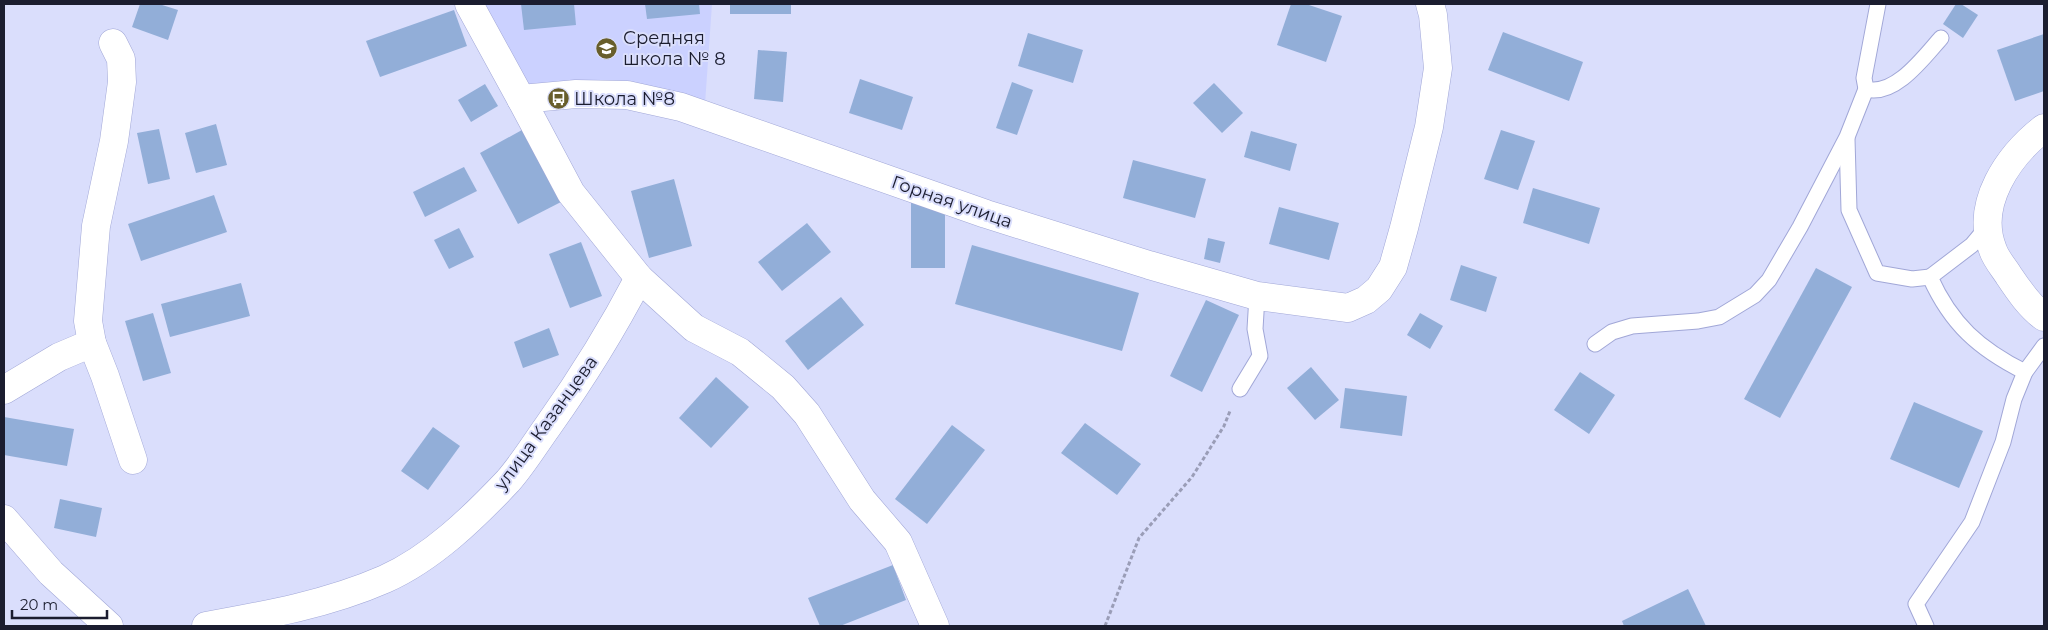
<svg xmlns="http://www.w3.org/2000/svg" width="2048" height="630" font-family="Montserrat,sans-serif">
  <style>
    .built { fill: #cbd1ff }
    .building { fill: #92aed8 }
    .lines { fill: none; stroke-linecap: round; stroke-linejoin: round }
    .service-casing { stroke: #a1a7d7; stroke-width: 17 }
    .minor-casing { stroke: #a1a7d7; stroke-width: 29 }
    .tertiary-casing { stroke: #a1a7d7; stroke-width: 29 }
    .path { stroke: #9a9db7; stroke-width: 3; stroke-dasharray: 4 2.5; stroke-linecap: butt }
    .service { stroke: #fff; stroke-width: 15 }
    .minor { stroke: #fff; stroke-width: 28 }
    .tertiary { stroke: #fff; stroke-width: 28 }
    .labels { text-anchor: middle; stroke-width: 4; stroke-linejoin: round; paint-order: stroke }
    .poi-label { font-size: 18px; fill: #1b1d2f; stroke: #dadefc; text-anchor: start }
    .street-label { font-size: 18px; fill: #1b1d2f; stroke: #dadefc }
  </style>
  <rect width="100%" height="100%" fill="#dadefc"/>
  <polygon class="built" points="482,4 712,4 705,104 525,88"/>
  <g class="building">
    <polygon points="140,4 159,4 178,10 168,40 132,27"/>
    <polygon points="521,4 574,4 576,25 524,30"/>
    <polygon points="645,4 699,4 700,14 647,19"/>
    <rect x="730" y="4" width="61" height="10"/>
    <polygon points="1291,4 1306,4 1342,16 1326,62 1277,45"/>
    <polygon points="1956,4 1961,4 1978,15 1963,38 1943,24"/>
    <polygon points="454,10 467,46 380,77 366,41"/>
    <polygon points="1503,32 1583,62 1569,101 1488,70"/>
    <polygon points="1028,33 1083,50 1073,83 1018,66"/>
    <polygon points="2044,34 2044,91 2015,101 1997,50"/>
    <polygon points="758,50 787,52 783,102 754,99"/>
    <polygon points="860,79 913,97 902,130 849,113"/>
    <polygon points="1012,82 1033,90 1017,135 996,128"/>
    <polygon points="1214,83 1243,113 1222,133 1193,103"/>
    <polygon points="485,84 498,106 471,122 458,100"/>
    <polygon points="216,124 227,165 196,173 185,133"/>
    <polygon points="159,129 170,179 148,184 137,133"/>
    <polygon points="522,130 561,202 518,224 480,153"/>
    <polygon points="1501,130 1535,141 1518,190 1484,179"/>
    <polygon points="1251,131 1297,144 1290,171 1244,157"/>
    <polygon points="1133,160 1206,179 1195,218 1123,198"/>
    <polygon points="464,167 477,191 425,217 413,192"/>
    <polygon points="674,179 692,246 649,258 631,191"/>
    <polygon points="1533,188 1600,208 1589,244 1523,223"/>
    <polygon points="214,195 227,232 141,261 128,224"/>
    <rect x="911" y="203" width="34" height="65"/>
    <polygon points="1279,207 1339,223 1329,260 1269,244"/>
    <polygon points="807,223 831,252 782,291 758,262"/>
    <polygon points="459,228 474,257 449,269 434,240"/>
    <polygon points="1208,238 1225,242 1220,263 1204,259"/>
    <polygon points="581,242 602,296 570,308 549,254"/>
    <polygon points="972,245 1139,293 1122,351 955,304"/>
    <polygon points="1461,265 1497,277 1486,312 1450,300"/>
    <polygon points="1816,268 1852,287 1780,418 1744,399"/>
    <polygon points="241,283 250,316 170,337 161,304"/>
    <polygon points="841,297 864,325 808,370 785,341"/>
    <polygon points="1206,300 1239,315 1202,392 1170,376"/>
    <polygon points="153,313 171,373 143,381 125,321"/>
    <polygon points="1420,313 1443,326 1430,349 1407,335"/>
    <polygon points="549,328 559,355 523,368 514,342"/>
    <polygon points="1311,367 1339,400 1315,420 1287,388"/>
    <polygon points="1580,372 1615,395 1589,434 1554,410"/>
    <polygon points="716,377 749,407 711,448 679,418"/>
    <polygon points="1345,388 1407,396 1402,436 1340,428"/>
    <polygon points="1914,402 1983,431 1959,488 1890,459"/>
    <polygon points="4,417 74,429 67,466 4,455"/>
    <polygon points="1085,423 1141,464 1117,495 1061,453"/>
    <polygon points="952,425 985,450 927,524 895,499"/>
    <polygon points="433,427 460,446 428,490 401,471"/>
    <polygon points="60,499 102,508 96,537 54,528"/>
    <polygon points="893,565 906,600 840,626 820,626 808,598"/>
    <polygon points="1688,589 1706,626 1624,626 1622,621"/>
  </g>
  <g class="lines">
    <defs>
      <g id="service">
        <path d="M1878 4 1864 78 1866 89C1895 97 1924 57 1941 38"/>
        <polyline points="1847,139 1849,210 1877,273 1912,279 1930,277"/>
        <path d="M1987 227 1972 245 1930 277C1951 324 1979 349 2025 372"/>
        <polyline points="1595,344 1612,332 1632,326 1698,321 1719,317 1755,295 1769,280 1800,227 1847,137 1866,89"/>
        <polyline points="1240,389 1260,356 1255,329 1257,296"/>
        <polyline points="1926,626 1916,604 1972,522 2003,442 2014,399 2025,372 2044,346"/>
      </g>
      <g id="minor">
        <polyline points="113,43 121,59 122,82 114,141 96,226 88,321 92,343 105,376 133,460"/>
        <polyline points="521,99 571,193 639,278 694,328 740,352 783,387 807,414 862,500 898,542 935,626"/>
        <path d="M2044 128C2009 155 1974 204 1993 250 1996 259 2004 268 2009 276 2019 291 2030 307 2044 317"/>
        <polyline points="4,390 59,357 92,343"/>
        <polyline points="4,519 51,573 109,626"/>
        <path d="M206 626C267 615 328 604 385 579 432 558 473 518 508 481 523 464 535 444 548 426 582 378 612 330 639 278"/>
      </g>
      <polyline id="tertiary" points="469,4 521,99 576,94 627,95 681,107 986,214 1149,265 1257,296 1348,308 1366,300 1379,289 1393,267 1404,228 1429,127 1438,68 1433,15 1430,4"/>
    </defs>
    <use href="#service" class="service-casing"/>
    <use href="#minor" class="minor-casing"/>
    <use href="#tertiary" class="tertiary-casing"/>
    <polyline class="path" points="1105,626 1139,538 1192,477 1224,426 1230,411"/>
    <use href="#service" class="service"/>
    <use href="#minor" class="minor"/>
    <use href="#tertiary" class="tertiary"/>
  </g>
  <defs>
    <symbol id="school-disc" viewBox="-11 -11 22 22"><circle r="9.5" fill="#685e2b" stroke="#dadefc"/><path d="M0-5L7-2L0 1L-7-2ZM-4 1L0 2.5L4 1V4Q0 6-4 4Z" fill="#fff"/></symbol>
    <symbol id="bus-disc" viewBox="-11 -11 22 22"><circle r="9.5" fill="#685e2b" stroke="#dadefc"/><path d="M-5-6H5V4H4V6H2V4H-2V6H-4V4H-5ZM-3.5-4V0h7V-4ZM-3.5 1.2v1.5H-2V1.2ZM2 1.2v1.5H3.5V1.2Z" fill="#fff"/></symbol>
  </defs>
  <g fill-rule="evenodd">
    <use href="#school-disc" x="594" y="36" width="25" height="25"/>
    <use href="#bus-disc" x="546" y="86" width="25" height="25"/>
  </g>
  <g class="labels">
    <g class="poi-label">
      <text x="623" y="44">Средняя<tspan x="623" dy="21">школа № 8</tspan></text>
      <text x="574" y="105">Школа №8</text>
    </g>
    <g class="street-label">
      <text transform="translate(952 202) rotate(19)" y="6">Горная улица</text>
      <text transform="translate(546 423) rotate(-54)" y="6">улица Казанцева</text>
    </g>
  </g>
  <rect width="2048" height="630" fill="none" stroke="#1b1d2f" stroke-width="10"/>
  <path d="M12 610v8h95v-8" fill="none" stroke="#1b1d2f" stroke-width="2.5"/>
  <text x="20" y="610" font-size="15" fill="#1b1d2f" stroke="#dadefc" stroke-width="4" paint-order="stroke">20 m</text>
</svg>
